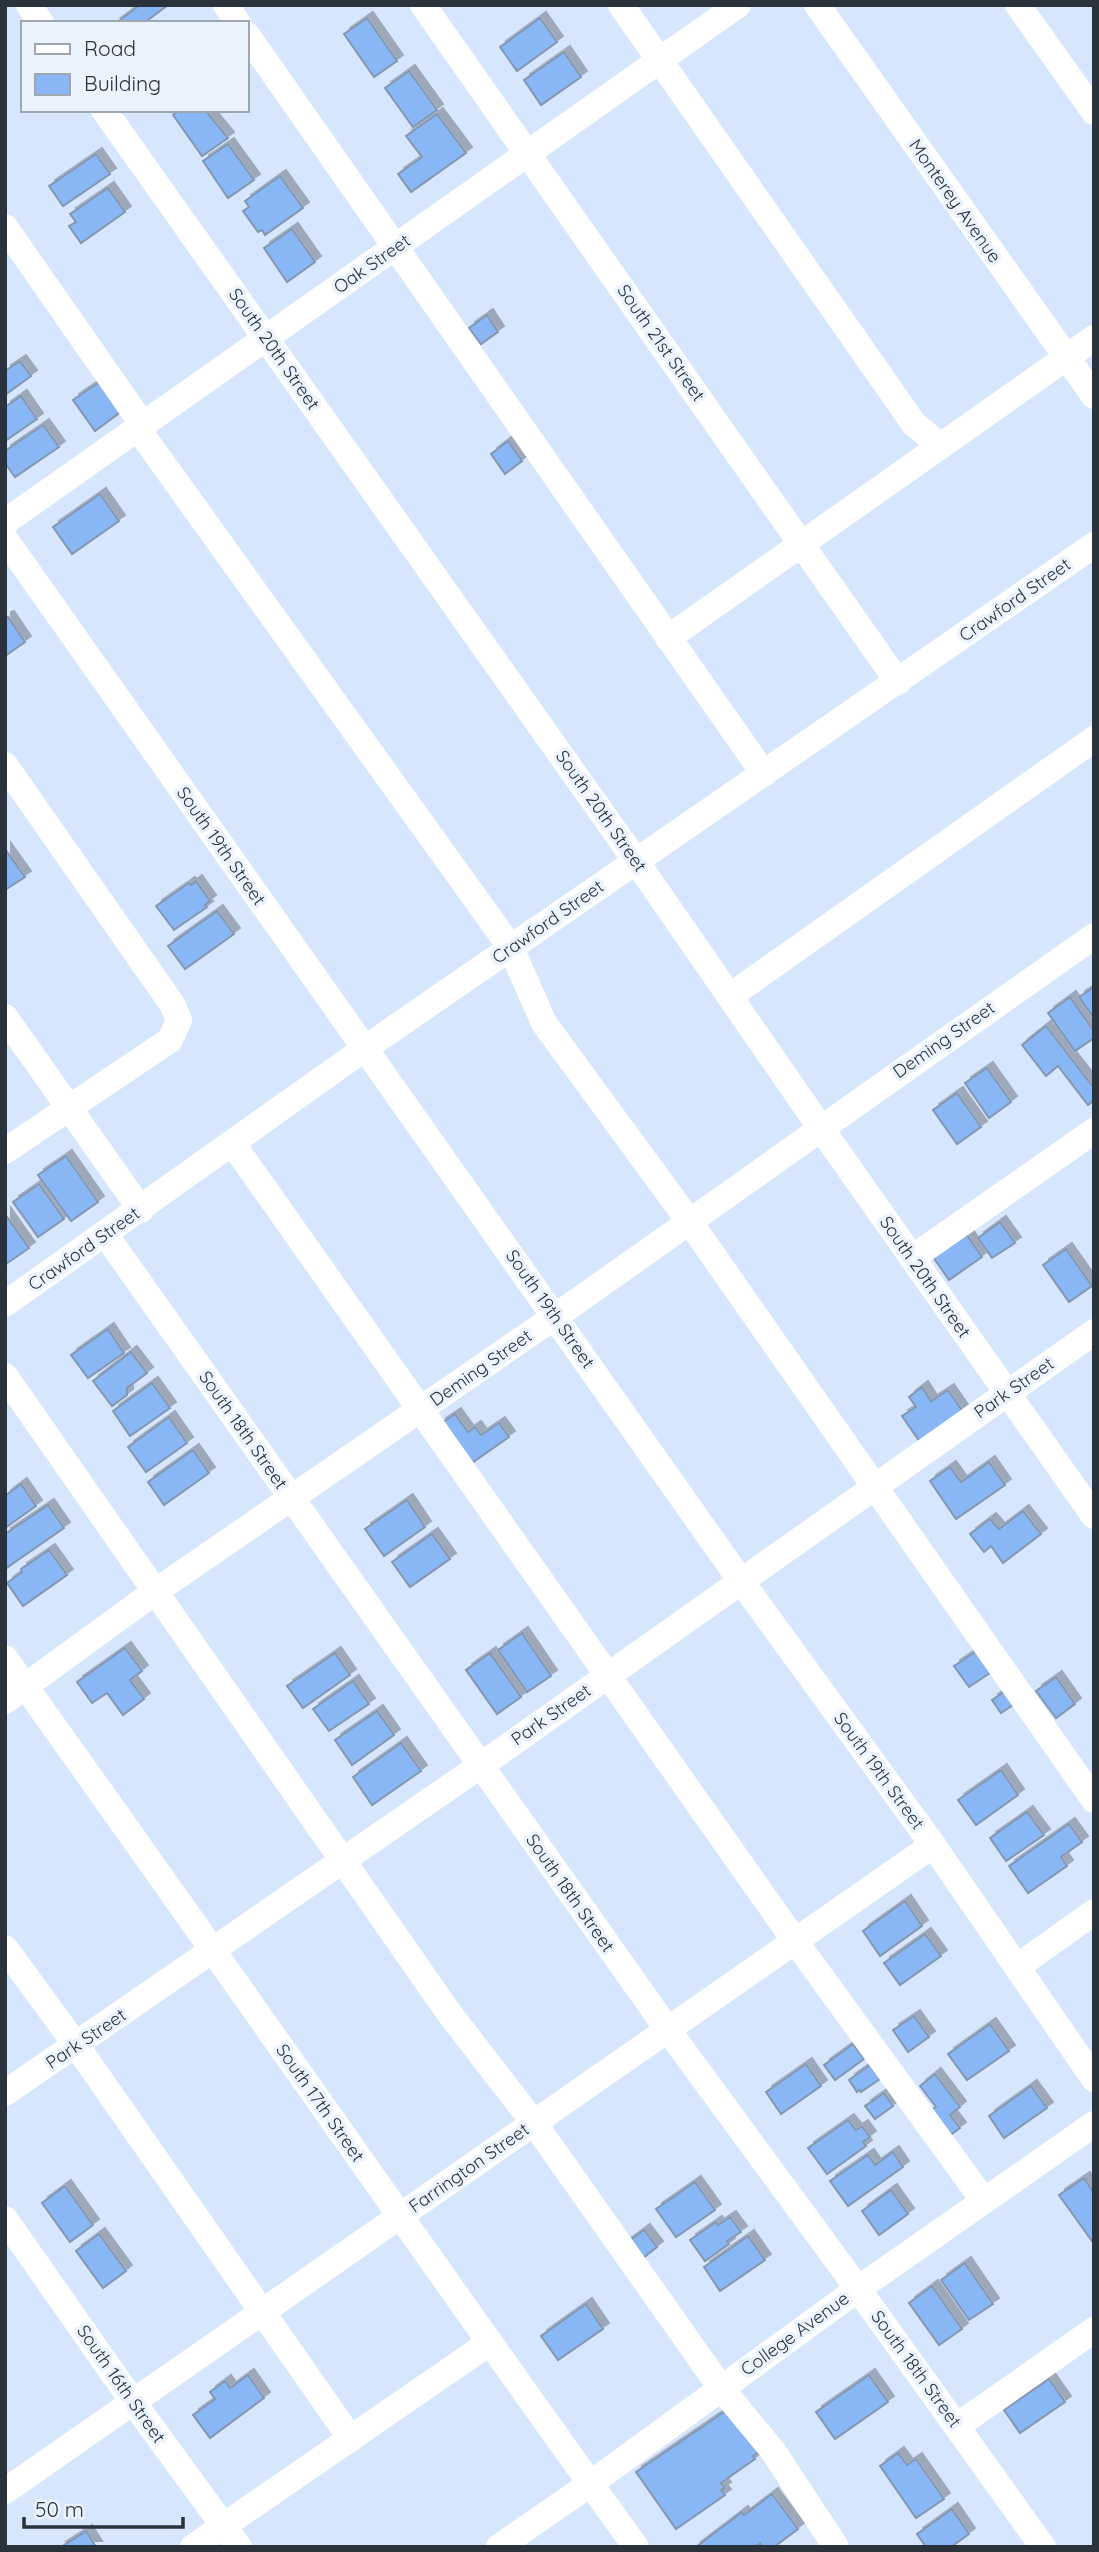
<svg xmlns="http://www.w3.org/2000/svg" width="1099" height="2552" font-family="Quicksand,sans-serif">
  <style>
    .building { fill: #89b6f4; stroke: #8497b0; stroke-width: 2; filter: url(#shadow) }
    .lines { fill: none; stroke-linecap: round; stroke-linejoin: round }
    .minor { stroke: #fff; stroke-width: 26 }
    .labels { text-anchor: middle; stroke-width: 7; stroke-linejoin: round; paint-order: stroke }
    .street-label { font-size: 18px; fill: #2a323c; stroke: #ebf3fe }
  </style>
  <defs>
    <filter id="shadow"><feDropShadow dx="6" dy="-6" stdDeviation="0" flood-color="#0004"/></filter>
  </defs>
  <rect width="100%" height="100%" fill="#d6e6fc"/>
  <g class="building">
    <polygon points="140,5 168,5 144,23 116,23"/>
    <polygon points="367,18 397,61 374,77 344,34"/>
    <polygon points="540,18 557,42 517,71 500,47"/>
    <polygon points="564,52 581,77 541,105 524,80"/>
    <polygon points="409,71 437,110 413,127 385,88"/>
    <polygon points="179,110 205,110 228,138 202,156 173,115"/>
    <polygon points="437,114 466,153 411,192 398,174 422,157 406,136"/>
    <polygon points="228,144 254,180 228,198 203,161"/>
    <polygon points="96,154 110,174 63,206 49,186"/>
    <polygon points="280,176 303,208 265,235 262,230 258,232 243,211 249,207 245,201"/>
    <polygon points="108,188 125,212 81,243 69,226 76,222 70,214"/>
    <polygon points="292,229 315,262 287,282 264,248"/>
    <polygon points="487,315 498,332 481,344 469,328"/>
    <polygon points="20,361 31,376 5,395 5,371"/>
    <polygon points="101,381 122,411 95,431 73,400"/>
    <polygon points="21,396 37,419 5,441 5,407"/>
    <polygon points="43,425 59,447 15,477 5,463 5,451"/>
    <polygon points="508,441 522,461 505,474 491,454"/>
    <polygon points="100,494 119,521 72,554 53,527"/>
    <polygon points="8,617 25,642 5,656 5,618"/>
    <polygon points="5,849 25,877 5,890"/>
    <polygon points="196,881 210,901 205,905 207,907 174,930 156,906 189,883 191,885"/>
    <polygon points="217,911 234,934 185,969 168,946"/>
    <polygon points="1094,987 1094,1018 1079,997"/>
    <polygon points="1070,997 1094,1031 1094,1038 1075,1051 1048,1013"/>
    <polygon points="1046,1026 1094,1088 1094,1100 1088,1105 1058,1066 1046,1076 1022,1045"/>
    <polygon points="987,1068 1011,1102 989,1118 965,1083"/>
    <polygon points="957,1093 981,1127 957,1144 933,1110"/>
    <polygon points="66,1156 98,1202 71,1221 38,1175"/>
    <polygon points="39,1184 64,1219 38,1237 13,1202"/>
    <polygon points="5,1214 29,1248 6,1264 5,1263"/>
    <polygon points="1000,1222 1015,1243 992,1258 978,1238"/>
    <polygon points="966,1234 982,1257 949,1280 933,1257"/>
    <polygon points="1066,1249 1092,1286 1069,1302 1043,1265"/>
    <polygon points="108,1329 124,1353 88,1378 71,1355"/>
    <polygon points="131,1352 147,1373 127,1388 127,1395 112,1406 93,1381"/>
    <polygon points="152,1383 170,1408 130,1436 113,1411"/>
    <polygon points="922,1387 931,1401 948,1390 963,1412 920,1442 902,1416 916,1407 909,1397"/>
    <polygon points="455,1414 468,1432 475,1427 481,1435 499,1423 509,1437 469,1465 440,1424"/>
    <polygon points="169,1417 187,1443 146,1472 128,1447"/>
    <polygon points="193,1450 209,1473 164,1505 148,1482"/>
    <polygon points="989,1462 1005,1485 956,1519 930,1481 950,1467 961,1482"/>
    <polygon points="21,1484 36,1506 5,1528 5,1496"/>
    <polygon points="407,1500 425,1527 384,1556 365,1529"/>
    <polygon points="48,1505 64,1528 5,1569 5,1534"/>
    <polygon points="1023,1511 1041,1534 1003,1563 991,1546 984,1552 970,1534 990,1519 999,1529"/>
    <polygon points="432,1534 450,1559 410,1587 392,1562"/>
    <polygon points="49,1550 67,1575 23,1606 7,1583 22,1572 21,1569"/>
    <polygon points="522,1633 551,1676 527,1692 498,1650"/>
    <polygon points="125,1648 142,1671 130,1680 144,1699 123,1715 107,1693 92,1703 77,1682"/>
    <polygon points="978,1650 993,1671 969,1687 954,1666"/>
    <polygon points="335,1653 350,1675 303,1708 287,1686"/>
    <polygon points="490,1653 521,1697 497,1714 466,1670"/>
    <polygon points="1056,1677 1075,1704 1056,1718 1036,1691"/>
    <polygon points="353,1681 369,1704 329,1731 313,1709"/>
    <polygon points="1007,1690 1016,1703 1001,1713 992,1700"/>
    <polygon points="377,1711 394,1735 352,1765 335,1740"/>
    <polygon points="401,1743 421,1771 372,1805 353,1777"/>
    <polygon points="1001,1770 1018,1795 976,1825 958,1800"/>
    <polygon points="1027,1812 1044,1835 1006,1861 990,1838"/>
    <polygon points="1069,1824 1082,1842 1061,1857 1067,1866 1028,1893 1009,1866"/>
    <polygon points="905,1901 922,1926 880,1956 863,1931"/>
    <polygon points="925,1934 941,1956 900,1985 884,1963"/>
    <polygon points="914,2016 929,2037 908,2052 893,2030"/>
    <polygon points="990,2024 1009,2051 967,2080 948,2054"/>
    <polygon points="853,2044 864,2059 835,2080 824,2065"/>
    <polygon points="806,2064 821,2086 781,2114 766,2092"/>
    <polygon points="870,2065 880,2079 861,2092 860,2090 857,2092 849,2080"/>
    <polygon points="935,2074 960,2107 950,2115 960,2128 949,2136 930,2111 936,2107 920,2086"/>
    <polygon points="1031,2086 1047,2108 1004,2138 989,2116"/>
    <polygon points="884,2093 893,2106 875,2119 865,2106"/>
    <polygon points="848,2120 856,2130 862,2126 870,2137 863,2142 866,2146 827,2174 808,2148"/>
    <polygon points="893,2152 903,2167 848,2206 830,2181 868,2155 875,2165"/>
    <polygon points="1084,2178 1094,2193 1094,2244 1059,2195"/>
    <polygon points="695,2182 715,2210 676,2237 656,2209"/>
    <polygon points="65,2186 93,2225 70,2242 42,2203"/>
    <polygon points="891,2190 908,2214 879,2235 862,2211"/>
    <polygon points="730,2217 741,2232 727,2241 729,2244 705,2261 690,2240 716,2222 718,2225"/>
    <polygon points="644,2230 657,2247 638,2262 625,2244"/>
    <polygon points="99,2234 126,2271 103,2288 76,2251"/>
    <polygon points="748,2236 765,2260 720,2291 704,2267"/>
    <polygon points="965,2263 993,2304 969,2320 941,2280"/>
    <polygon points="932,2286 962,2329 939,2345 909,2303"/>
    <polygon points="586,2304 603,2329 558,2360 541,2336"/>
    <polygon points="248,2375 264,2398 210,2438 193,2415 215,2399 210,2392 225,2381 230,2388"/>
    <polygon points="869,2375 888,2402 835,2439 816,2412"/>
    <polygon points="1049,2379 1065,2402 1020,2433 1004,2410"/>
    <polygon points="730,2408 760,2451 753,2456 755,2459 721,2483 725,2488 721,2490 725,2495 676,2529 636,2472"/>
    <polygon points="898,2453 907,2465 916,2459 944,2499 916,2518 880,2466"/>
    <polygon points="772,2494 798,2529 774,2547 763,2547 760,2543 756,2547 696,2547 742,2512 744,2515"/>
    <polygon points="952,2509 969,2534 951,2547 926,2547 917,2534"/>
    <polygon points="86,2531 96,2547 61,2547"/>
  </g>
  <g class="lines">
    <g class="minor">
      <polyline points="29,5 41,23"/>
      <polyline points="226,5 238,23"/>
      <polyline points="423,5 898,682"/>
      <polyline points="621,5 914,424 941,446"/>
      <polyline points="817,5 1094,396"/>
      <polyline points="1018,5 1094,112"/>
      <polyline points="247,35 764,774"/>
      <polyline points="104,110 636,861 820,1127 1094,1516"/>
      <polyline points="5,227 143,425"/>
      <polyline points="138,429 511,948 544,1023 689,1221 1094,1800"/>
      <polyline points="5,522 738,5"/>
      <polyline points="5,539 741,1581 933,1845 1094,2079"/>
      <polyline points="668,638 1094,338"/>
      <polyline points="5,765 172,1004 179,1020 170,1040 5,1151"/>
      <polyline points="730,996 1094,739"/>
      <polyline points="5,1017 141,1210"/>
      <polyline points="233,1144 795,1941 984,2201"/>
      <polyline points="105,1234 668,2030 858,2289 1043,2547"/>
      <polyline points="912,1258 1094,1131"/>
      <polyline points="5,1304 364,1049 1094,545"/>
      <polyline points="5,1376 449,2013 534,2123 721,2388 773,2451 836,2547"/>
      <path d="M5 1658C217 1953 423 2252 636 2547"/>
      <polyline points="5,1701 156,1591 556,1316 1094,936"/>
      <polyline points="5,1948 76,2045 351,2439"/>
      <polyline points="1017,1967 1094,1912"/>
      <polyline points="5,2093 480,1766 1094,1332"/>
      <polyline points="5,2219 133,2402 239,2547"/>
      <polyline points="957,2426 1094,2330"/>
      <polyline points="5,2491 933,1845"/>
      <polyline points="193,2547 489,2343"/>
      <polyline points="499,2547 590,2484 858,2289 1094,2124"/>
    </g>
  </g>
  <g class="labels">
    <g class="street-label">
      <text transform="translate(955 201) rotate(55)" y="6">Monterey Avenue</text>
      <text transform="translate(372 264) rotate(-35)" y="6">Oak Street</text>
      <text transform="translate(661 343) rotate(55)" y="6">South 21st Street</text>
      <text transform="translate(274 349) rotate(55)" y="6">South 20th Street</text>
      <text transform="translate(1015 600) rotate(-35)" y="6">Crawford Street</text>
      <text transform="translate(601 811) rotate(55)" y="6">South 20th Street</text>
      <text transform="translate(221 846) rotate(55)" y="6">South 19th Street</text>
      <text transform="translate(548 922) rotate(-35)" y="6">Crawford Street</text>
      <text transform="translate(944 1040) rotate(-35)" y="6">Deming Street</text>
      <text transform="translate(84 1249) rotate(-35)" y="6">Crawford Street</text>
      <text transform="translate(925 1277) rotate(55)" y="6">South 20th Street</text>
      <text transform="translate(550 1309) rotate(55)" y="6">South 19th Street</text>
      <text transform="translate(481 1368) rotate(-35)" y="6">Deming Street</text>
      <text transform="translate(1014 1388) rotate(-35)" y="6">Park Street</text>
      <text transform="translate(243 1430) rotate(55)" y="6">South 18th Street</text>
      <text transform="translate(551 1715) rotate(-35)" y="6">Park Street</text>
      <text transform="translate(879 1771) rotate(54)" y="6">South 19th Street</text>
      <text transform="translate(570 1893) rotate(55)" y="6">South 18th Street</text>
      <text transform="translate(86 2039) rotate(-34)" y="6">Park Street</text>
      <text transform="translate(320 2103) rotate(55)" y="6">South 17th Street</text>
      <text transform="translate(469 2168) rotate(-35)" y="6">Farrington Street</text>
      <text transform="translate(795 2334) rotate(-36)" y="6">College Avenue</text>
      <text transform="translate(916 2369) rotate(54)" y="6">South 18th Street</text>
      <text transform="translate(121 2384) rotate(55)" y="6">South 16th Street</text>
    </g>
  </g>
  <rect width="1099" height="2552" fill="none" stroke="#2a323c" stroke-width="14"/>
  <rect x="21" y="21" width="228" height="91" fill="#ebf3fe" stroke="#9ea6b0" stroke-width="2"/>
  <rect x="35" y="44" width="35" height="10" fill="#ffffff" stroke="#9ea6b0" stroke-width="2"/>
  <text x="84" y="56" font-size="21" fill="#2a323c">Road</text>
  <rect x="35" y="74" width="35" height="21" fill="#89b6f4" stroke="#9ea6b0" stroke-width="2"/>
  <text x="84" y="91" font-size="21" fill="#2a323c">Building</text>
  <path d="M24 2517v10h159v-10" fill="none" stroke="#2a323c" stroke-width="3.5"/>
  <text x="35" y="2517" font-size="21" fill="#2a323c" stroke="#ebf3fe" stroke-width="5" paint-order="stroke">50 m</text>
</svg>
